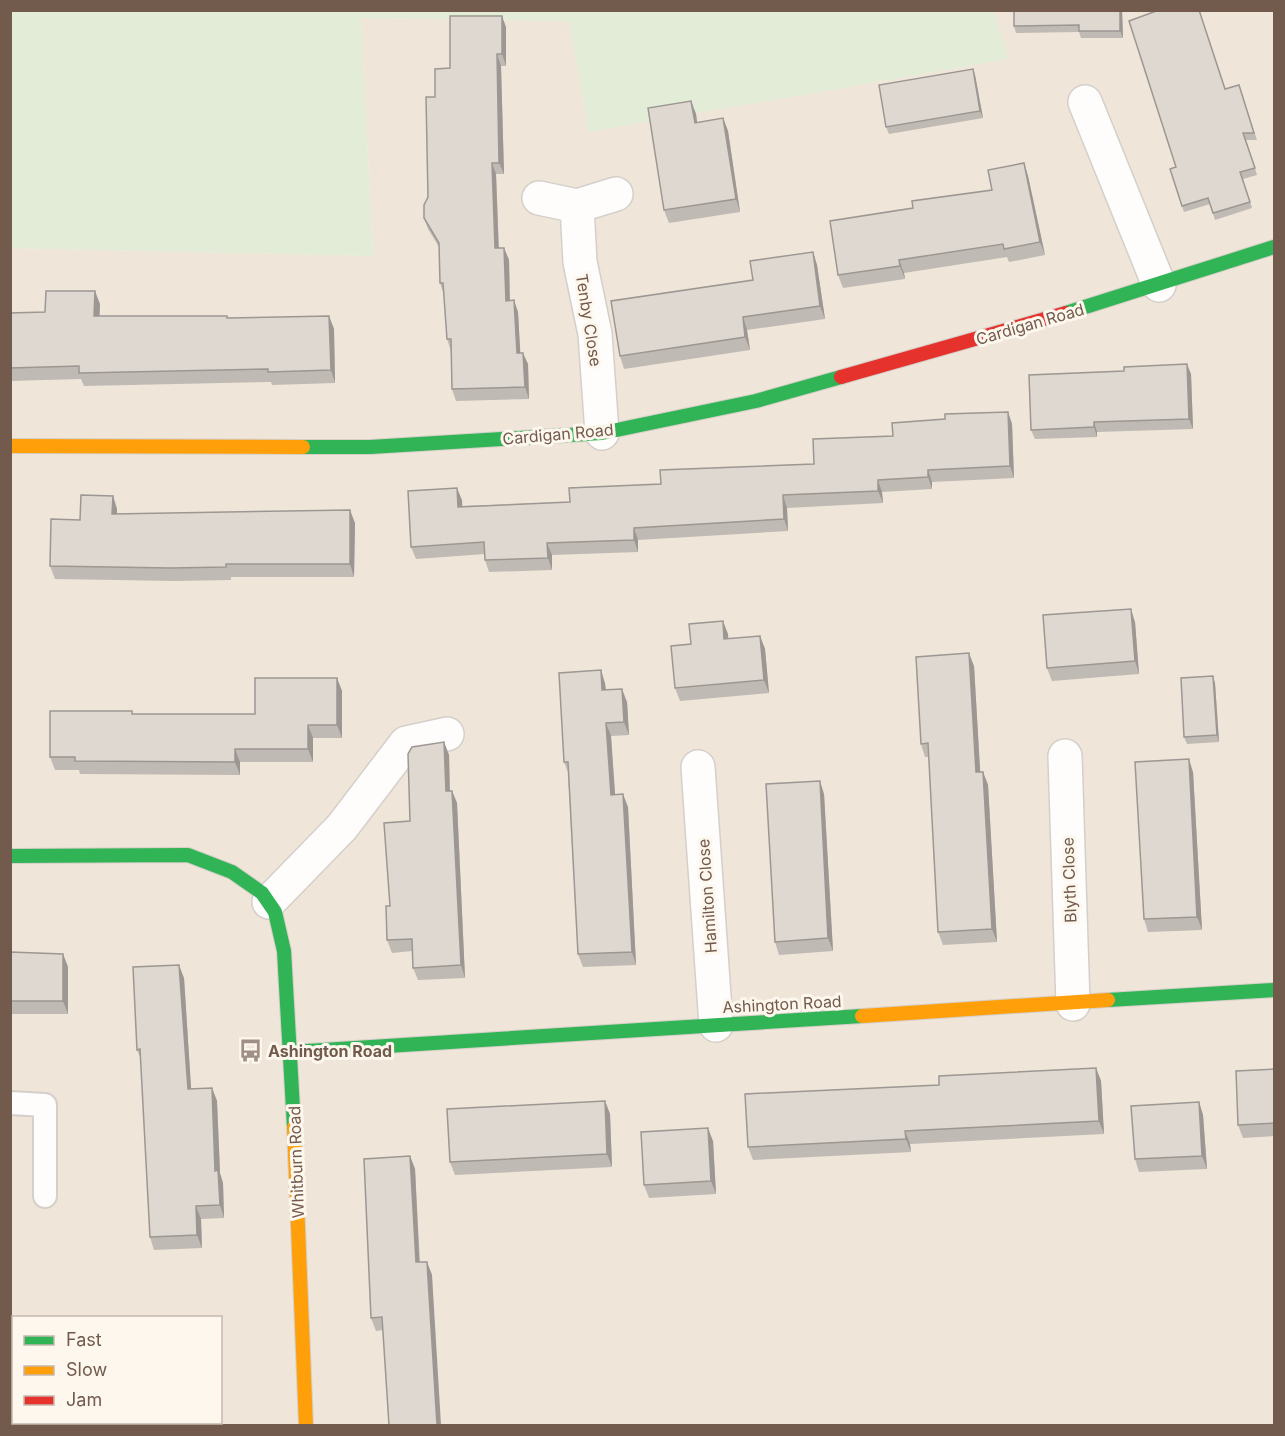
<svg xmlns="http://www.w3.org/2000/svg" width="1285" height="1436" font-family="Inter,sans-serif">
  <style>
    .residential { fill: #efe5d9; fill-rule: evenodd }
    .green { fill: #e3ecd7 }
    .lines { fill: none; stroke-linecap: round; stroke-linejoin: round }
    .lane-casing { stroke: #d5cfca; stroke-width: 26 }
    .street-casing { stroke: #d5cfca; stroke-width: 36 }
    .fast-casing { stroke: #d5cfc8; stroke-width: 16 }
    .slow-casing { stroke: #d5cfc8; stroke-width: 16 }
    .jam-casing { stroke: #d5cfc8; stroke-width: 16 }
    .lane { stroke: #fefdfc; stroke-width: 22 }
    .street { stroke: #fefdfc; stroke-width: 33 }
    .fast { stroke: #30b455; stroke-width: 14 }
    .slow { stroke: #ff9f0a; stroke-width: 14 }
    .jam { stroke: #e5322d; stroke-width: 14 }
    .wall { fill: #c0bab4 }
    .shaded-wall { fill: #9c9792 }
    .building { fill: #dfd8d1; stroke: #9c9792; stroke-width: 1.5 }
    .labels { text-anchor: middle; stroke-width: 6; stroke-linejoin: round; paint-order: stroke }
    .street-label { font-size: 16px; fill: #725a4d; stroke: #fef7ed }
    .poi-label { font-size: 16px; font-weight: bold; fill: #725a4d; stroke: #fef7ed; text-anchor: start }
  </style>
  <rect width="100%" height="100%" fill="#f6f2eb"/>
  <path class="residential" d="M993 11H1274V1425L11 1426V248L373 256 361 18 569 21 589 132 1009 59ZM14 1318H220V1422H14Z"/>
  <polygon class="green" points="993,10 1009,59 589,132 569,21 361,18 373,256 11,248 11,11"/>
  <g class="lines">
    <defs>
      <polyline id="lane" points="10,1103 45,1105 45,1196"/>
      <g id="street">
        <polyline points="1085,102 1159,285"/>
        <polyline points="539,198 577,206 616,194"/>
        <polyline points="577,206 580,262 595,334 602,433"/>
        <polyline points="1065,756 1073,1004"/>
        <polyline points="698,767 716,1025"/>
        <polyline points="269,902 342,827 406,743 447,734"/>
      </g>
      <g id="fast">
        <polyline points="1066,313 1274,247"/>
        <polyline points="303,447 370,447 602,433 756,401 841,377"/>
        <polyline points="10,856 188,855 232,872 262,893 275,912 284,951 294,1127"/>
        <polyline points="1108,1000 1274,990"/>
        <polyline points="291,1052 862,1016"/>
      </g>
      <g id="slow">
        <polyline points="10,446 303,447"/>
        <polyline points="862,1016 1108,1000"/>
        <polyline points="294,1127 306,1426"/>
      </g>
      <polyline id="jam" points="841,377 1066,313"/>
    </defs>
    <use href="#lane" class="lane-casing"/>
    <use href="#street" class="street-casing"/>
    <use href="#fast" class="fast-casing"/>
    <use href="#slow" class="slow-casing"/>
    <use href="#jam" class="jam-casing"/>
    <use href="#lane" class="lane"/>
    <use href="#street" class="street"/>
    <use href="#fast" class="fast"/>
    <use href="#slow" class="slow"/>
    <use href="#jam" class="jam"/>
  </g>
  <g class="wall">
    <polygon points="1122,10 1123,38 1081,38 1079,32 1016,33 1014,26"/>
    <polygon points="506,27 506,66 501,66 504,174 496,174 499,248 504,248 509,260 510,300 518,312 520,353 528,364 529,399 456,401 452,389 451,351 447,339 444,295 440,283 439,247 428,229 424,218 428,197 435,97 450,68"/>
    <polygon points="975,75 983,118 889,134 886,127"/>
    <polygon points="1239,85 1257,140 1246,140 1257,175 1243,179 1252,208 1215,220 1210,204 1184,212 1170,169 1176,167 1225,89"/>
    <polygon points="691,101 696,114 697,123 723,118 728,131 740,212 669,223 664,210"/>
    <polygon points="1024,163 1028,176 1045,255 1009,262 1007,257 904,273 905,279 843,288 838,275 913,208 992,190"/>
    <polygon points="813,252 817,265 825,319 747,330 750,350 624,369 620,356 753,280"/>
    <polygon points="100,304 99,316 228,318 329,316 334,329 335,383 272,385 271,382 84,386 81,379 10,381 10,313 45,312"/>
    <polygon points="1191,374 1193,429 1097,432 1097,437 1035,439 1031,430"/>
    <polygon points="1008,412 1012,424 1014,478 932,482 932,489 882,492 883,503 787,508 788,531 638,540 638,552 552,555 552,570 489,572 485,560 485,554 416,559 411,547 462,500 462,506 570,502 661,484 814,464 893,436 945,419"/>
    <polygon points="113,496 117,509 117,514 355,523 354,577 231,577 231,580 175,581 55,579 50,566 80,520"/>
    <polygon points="1135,622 1139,674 1052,681 1047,668"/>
    <polygon points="728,634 728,639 760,636 765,649 769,693 680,701 675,688 691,644"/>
    <polygon points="974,666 980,772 983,772 988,785 997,942 943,945 938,932 929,757 925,757 921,744"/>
    <polygon points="337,678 342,691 342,738 313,738 313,762 240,762 240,775 80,774 79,770 55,770 50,757 133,714 255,714"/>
    <polygon points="605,683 606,690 627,702 629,735 611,736 615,795 628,807 636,965 583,967 578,954 568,772 564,762"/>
    <polygon points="1215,683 1219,742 1187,744 1184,737"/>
    <polygon points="444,742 449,755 450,791 452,791 457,803 465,978 418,980 413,968 412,951 392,953 387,940 390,906 410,821"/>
    <polygon points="1193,772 1202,930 1148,932 1144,919"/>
    <polygon points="824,794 833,951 779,955 775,942"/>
    <polygon points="10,952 63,954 68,967 68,1014 10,1014"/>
    <polygon points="184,978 191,1089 212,1088 217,1101 220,1174 223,1183 224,1218 201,1219 202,1248 154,1250 150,1237 141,1059 137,1050"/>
    <polygon points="1096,1068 1101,1081 1104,1134 910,1144 911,1152 753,1160 748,1147 939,1085"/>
    <polygon points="1275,1069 1275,1136 1243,1138 1238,1125"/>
    <polygon points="605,1101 610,1114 612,1167 455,1175 450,1162"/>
    <polygon points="1199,1102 1203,1115 1207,1169 1139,1172 1135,1159"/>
    <polygon points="713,1141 716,1194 649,1198 644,1185"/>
    <polygon points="410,1156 415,1169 420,1262 427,1262 432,1275 383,1330 376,1331 371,1318"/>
  </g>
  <g class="shaded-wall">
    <polygon points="1120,10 1122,10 1123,38 1120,31"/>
    <polygon points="502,16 506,27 506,66 502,54"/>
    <polygon points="497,54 501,66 504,174 499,163"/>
    <polygon points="973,69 975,75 983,118 980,111"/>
    <polygon points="691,101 696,114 699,136 695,123"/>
    <polygon points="723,118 728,131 740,212 736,199"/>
    <polygon points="492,163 496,174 499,260 495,248"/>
    <polygon points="1024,163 1028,176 1045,255 1040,242"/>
    <polygon points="504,248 509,260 510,312 506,301"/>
    <polygon points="813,252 817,265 825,319 820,306"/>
    <polygon points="899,260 904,273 905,279 900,266"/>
    <polygon points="95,291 100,304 99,329 94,316"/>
    <polygon points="514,300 518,312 521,365 517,353"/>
    <polygon points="329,316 334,329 335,383 331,370"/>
    <polygon points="743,317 747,330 750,350 745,337"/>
    <polygon points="523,353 528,364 529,399 525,387"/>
    <polygon points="1187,364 1191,374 1193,429 1189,419"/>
    <polygon points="1008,412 1012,424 1014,478 1010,466"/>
    <polygon points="1094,422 1097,432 1097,437 1094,427"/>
    <polygon points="928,470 932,482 932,489 928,477"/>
    <polygon points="878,480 882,492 883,503 878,491"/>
    <polygon points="457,488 462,500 463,519 458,507"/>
    <polygon points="783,495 787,508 788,531 784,519"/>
    <polygon points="113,496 117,509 117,527 112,514"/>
    <polygon points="350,510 355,523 354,577 350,564"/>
    <polygon points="634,528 638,540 638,552 634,540"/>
    <polygon points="547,543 552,555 552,570 548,558"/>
    <polygon points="1131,609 1135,622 1139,674 1135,661"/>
    <polygon points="723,621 728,634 729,652 724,639"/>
    <polygon points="760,636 765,649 769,693 764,680"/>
    <polygon points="969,653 974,666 981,785 976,772"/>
    <polygon points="601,670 605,683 607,703 602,690"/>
    <polygon points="1213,676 1215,683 1219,742 1217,735"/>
    <polygon points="337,678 342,691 342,738 337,725"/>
    <polygon points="622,689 627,702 629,735 624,722"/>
    <polygon points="606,723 611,736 616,808 611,795"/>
    <polygon points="308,725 313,738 313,762 308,749"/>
    <polygon points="444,742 449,755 450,804 446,791"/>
    <polygon points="235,749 240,762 240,775 235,762"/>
    <polygon points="1189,759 1193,772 1202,930 1197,917"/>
    <polygon points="983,772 988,785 997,942 992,929"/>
    <polygon points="820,781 824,794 833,951 828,938"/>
    <polygon points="452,791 457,803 465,978 461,965"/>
    <polygon points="623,794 628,807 636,965 632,952"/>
    <polygon points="63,954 68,967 68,1014 63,1001"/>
    <polygon points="179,965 184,978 192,1102 188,1089"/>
    <polygon points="1096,1068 1101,1081 1104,1134 1099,1121"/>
    <polygon points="212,1088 217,1101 220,1173 223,1183 224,1218 220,1205 215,1171"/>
    <polygon points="605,1101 610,1114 612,1167 607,1154"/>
    <polygon points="1199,1102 1203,1115 1207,1169 1202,1156"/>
    <polygon points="708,1128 713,1141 716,1194 711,1181"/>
    <polygon points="905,1131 910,1144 911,1152 906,1139"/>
    <polygon points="410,1156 415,1169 420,1275 416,1262"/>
    <polygon points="196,1206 201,1219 202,1248 197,1235"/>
    <polygon points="427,1262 432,1275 441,1425 437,1425"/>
  </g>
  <g class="building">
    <polygon points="1014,10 1120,10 1120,31 1079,31 1079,25 1014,26"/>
    <polygon points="1159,10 1199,10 1225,89 1239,85 1254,133 1243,133 1255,168 1240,172 1250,202 1213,213 1208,198 1182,206 1170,169 1176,167 1129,21"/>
    <polygon points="450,16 502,16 502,54 497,54 499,163 492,163 495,248 504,248 506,301 514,300 517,353 523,353 525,387 452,389 451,339 447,339 443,283 440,283 439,243 424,218 424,205 428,197 426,97 435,97 435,69 450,68"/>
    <polygon points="973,69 980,111 886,127 879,85"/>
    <polygon points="691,101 695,123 723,118 736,199 664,210 648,108"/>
    <polygon points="1024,163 1040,242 1004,249 1003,244 899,260 900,266 838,275 830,221 913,208 912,201 992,190 988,170"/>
    <polygon points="813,252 820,306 743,317 745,337 620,356 611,301 753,280 750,261"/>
    <polygon points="46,291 95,291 94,316 227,316 227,318 329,316 331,370 268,372 268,369 79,373 79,366 10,368 10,313 45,312"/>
    <polygon points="1187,364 1189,419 1094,422 1094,427 1031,430 1029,375 1124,371 1124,367"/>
    <polygon points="1008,412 1010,466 928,470 928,477 878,480 878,491 783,495 784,519 634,528 634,540 547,543 548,558 485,560 484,542 411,547 408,491 457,488 458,507 570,502 569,488 661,484 660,470 814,464 813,439 893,436 892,423 945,419 945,414"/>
    <polygon points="81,495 113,496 112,514 350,510 350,564 226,564 226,567 170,568 50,566 51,519 80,520"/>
    <polygon points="1131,609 1135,661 1047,668 1043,615"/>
    <polygon points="723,621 724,639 760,636 764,680 675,688 671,646 691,644 689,624"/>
    <polygon points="969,653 976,772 983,772 992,929 938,932 928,743 921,744 916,657"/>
    <polygon points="601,670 602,690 622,689 624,722 606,723 611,795 623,794 632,952 578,954 568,762 564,762 559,673"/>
    <polygon points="1213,676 1217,735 1184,737 1181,678"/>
    <polygon points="255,678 337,678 337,725 308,725 308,749 235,749 235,762 75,761 75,757 50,757 50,711 132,711 132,714 255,714"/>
    <polygon points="444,742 446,791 452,791 461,965 413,968 412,939 387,940 386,906 390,906 384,823 410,821 408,754 412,747"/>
    <polygon points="1189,759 1197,917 1144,919 1135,762"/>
    <polygon points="820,781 828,938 775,942 766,784"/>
    <polygon points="10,952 63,954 63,1001 10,1001"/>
    <polygon points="179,965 188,1089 212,1088 215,1171 218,1170 220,1205 196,1206 197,1235 150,1237 140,1049 137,1050 133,967"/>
    <polygon points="1096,1068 1099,1121 905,1131 906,1139 748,1147 745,1094 939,1085 939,1076"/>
    <polygon points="1275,1069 1275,1123 1238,1125 1236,1071"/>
    <polygon points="605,1101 607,1154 450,1162 447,1109"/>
    <polygon points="1199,1102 1202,1156 1135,1159 1131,1106"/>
    <polygon points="708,1128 711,1181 644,1185 641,1132"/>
    <polygon points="410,1156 416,1262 427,1262 437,1425 389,1425 382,1317 371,1318 364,1159"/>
  </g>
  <defs>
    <symbol id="bus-bare" viewBox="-9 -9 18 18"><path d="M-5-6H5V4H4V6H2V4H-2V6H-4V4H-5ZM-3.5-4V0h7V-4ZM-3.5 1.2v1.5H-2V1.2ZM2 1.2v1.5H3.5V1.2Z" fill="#a08f84" stroke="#fef7ed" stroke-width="2.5" paint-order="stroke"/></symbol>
  </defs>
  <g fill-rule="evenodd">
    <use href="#bus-bare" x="234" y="1034" width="33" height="33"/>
  </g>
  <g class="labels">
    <g class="street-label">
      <text transform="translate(589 320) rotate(81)" y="6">Tenby Close</text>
      <text transform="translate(1030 324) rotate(-16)" y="6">Cardigan Road</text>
      <text transform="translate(558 434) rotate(-5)" y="6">Cardigan Road</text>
      <text transform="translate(1069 880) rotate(-92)" y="6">Blyth Close</text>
      <text transform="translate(707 896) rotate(-94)" y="6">Hamilton Close</text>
      <text transform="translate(782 1004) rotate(-3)" y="6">Ashington Road</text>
      <text transform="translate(296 1162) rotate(-92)" y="6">Whitburn Road</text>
    </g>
    <g class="poi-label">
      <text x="268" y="1057">Ashington Road</text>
    </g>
  </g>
  <rect width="1285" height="1436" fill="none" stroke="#725a4d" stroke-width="24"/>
  <rect x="12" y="1316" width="210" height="108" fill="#fef7ed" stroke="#c6b8ad" stroke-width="1.5"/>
  <rect x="24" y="1336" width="30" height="9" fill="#30b455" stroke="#c6b8ad" stroke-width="1.5"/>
  <text x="66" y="1346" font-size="18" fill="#725a4d">Fast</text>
  <rect x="24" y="1366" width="30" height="9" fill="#ff9f0a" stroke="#c6b8ad" stroke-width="1.5"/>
  <text x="66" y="1376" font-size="18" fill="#725a4d">Slow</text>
  <rect x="24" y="1396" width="30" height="9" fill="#e5322d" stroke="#c6b8ad" stroke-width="1.5"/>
  <text x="66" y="1406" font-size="18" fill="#725a4d">Jam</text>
</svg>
